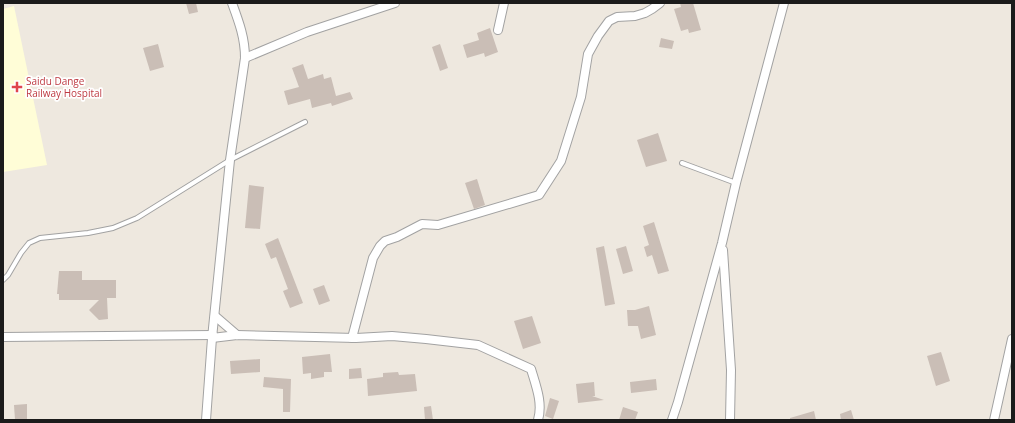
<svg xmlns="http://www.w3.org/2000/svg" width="1015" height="423" font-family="'Open Sans',sans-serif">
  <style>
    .education { fill: #fffdd7 }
    .building { fill: #cabeb6 }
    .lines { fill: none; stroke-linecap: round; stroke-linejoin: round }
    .service-casing { stroke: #a2a2a2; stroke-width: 6 }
    .minor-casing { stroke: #a2a2a2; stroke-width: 10 }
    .service { stroke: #fff; stroke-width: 4 }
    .minor { stroke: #fff; stroke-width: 8 }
    .health-dot { fill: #e0444e; stroke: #fff; stroke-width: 1.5 }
    .labels { text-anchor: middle; stroke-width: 3.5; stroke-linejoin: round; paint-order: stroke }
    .health-label { font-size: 10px; fill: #be3a42; stroke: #fff; text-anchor: start }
  </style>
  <rect width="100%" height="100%" fill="#eee8df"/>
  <polygon class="education" points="14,6 47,165 3,172 3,9"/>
  <g class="building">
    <polygon points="186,3 196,3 198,12 189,14"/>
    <polygon points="680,3 693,3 701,30 689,33 688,29 681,31 674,9 681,7"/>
    <polygon points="490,28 498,52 485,57 484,53 467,58 463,45 479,40 477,33"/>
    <polygon points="661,38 674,41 672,49 659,47"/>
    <polygon points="158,44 164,67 150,71 143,48"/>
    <polygon points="440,44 448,68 440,71 432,47"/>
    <polygon points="303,64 308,79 323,74 324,79 331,77 336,96 350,92 353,99 332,106 331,103 312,108 310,99 288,105 284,91 299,87 292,68"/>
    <polygon points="658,133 667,161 646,167 637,140"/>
    <polygon points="477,179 485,205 474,209 465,183"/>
    <polygon points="249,185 264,187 260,229 245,228"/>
    <polygon points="654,222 669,271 658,274 652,255 647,257 644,247 649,245 643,226"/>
    <polygon points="278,238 303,303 290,308 283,291 288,289 276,257 271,259 265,244"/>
    <polygon points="604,246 615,304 605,306 596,248"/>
    <polygon points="626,246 633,271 623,274 616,249"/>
    <polygon points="59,271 82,271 82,280 116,280 116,298 107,298 108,319 99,320 89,310 99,300 59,300 59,294 57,294"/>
    <polygon points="324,285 330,301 319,305 313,289"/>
    <polygon points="649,306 656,335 641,339 638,326 628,326 627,310 635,310"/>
    <polygon points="532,316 541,343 523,349 514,321"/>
    <polygon points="941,352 950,381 936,386 927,356"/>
    <polygon points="330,354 332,372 324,372 324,377 311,379 311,373 303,374 302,357"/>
    <polygon points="260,359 260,372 231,374 230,361"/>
    <polygon points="361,368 362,378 349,379 349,369"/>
    <polygon points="398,372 399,375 415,374 417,391 368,396 367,379 383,377 383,373"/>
    <polygon points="264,377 291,379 290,412 283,412 283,389 263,387"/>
    <polygon points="656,379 657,390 631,393 630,382"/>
    <polygon points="594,382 595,396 592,396 604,400 578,403 576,384"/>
    <polygon points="550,398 559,401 553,419 545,416"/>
    <polygon points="27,404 27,419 15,420 14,405"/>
    <polygon points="431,406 433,420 425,420 424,407"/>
    <polygon points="623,407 638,412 635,420 619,420"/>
    <polygon points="851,410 854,420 841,420 840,414"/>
    <polygon points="814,411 816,420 790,420 790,418"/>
  </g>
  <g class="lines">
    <defs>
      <g id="service">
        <polyline points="682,163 736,183"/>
        <polyline points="3,280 8,275 21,253 29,243 40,238 88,233 113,228 137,218 230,160 305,122"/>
      </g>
      <g id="minor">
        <polyline points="498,30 504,3"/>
        <polyline points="245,58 307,32 395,3"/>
        <polyline points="723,250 731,370 730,420"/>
        <polyline points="215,316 237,335"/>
        <polyline points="3,337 213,335"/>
        <path d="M212 338 237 335 356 338 392 336 426 339 478 345 531 369C536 386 543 403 538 420"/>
        <polyline points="352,338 373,258 380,246 385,241 397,237 422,224 438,225 539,195 561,161 581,97 588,54 598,36 609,21 617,17 635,16 645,13 652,9 660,3"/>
        <path d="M206 420 212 338 230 160 245 58C245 38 239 22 232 3"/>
        <polyline points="672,420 678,402 722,243 736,183 784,3"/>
        <polyline points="994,420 1012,339"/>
      </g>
    </defs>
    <use href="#service" class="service-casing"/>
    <use href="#minor" class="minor-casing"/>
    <use href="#service" class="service"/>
    <use href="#minor" class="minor"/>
  </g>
  <path class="health-dot" d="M15 81h4v4h4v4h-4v4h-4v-4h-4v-4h4z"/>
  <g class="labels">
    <g class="health-label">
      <text x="26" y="85">Saidu Dange<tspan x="26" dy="12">Railway Hospital</tspan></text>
    </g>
  </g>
  <rect width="1015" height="423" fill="none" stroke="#1b1b1b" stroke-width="8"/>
</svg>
